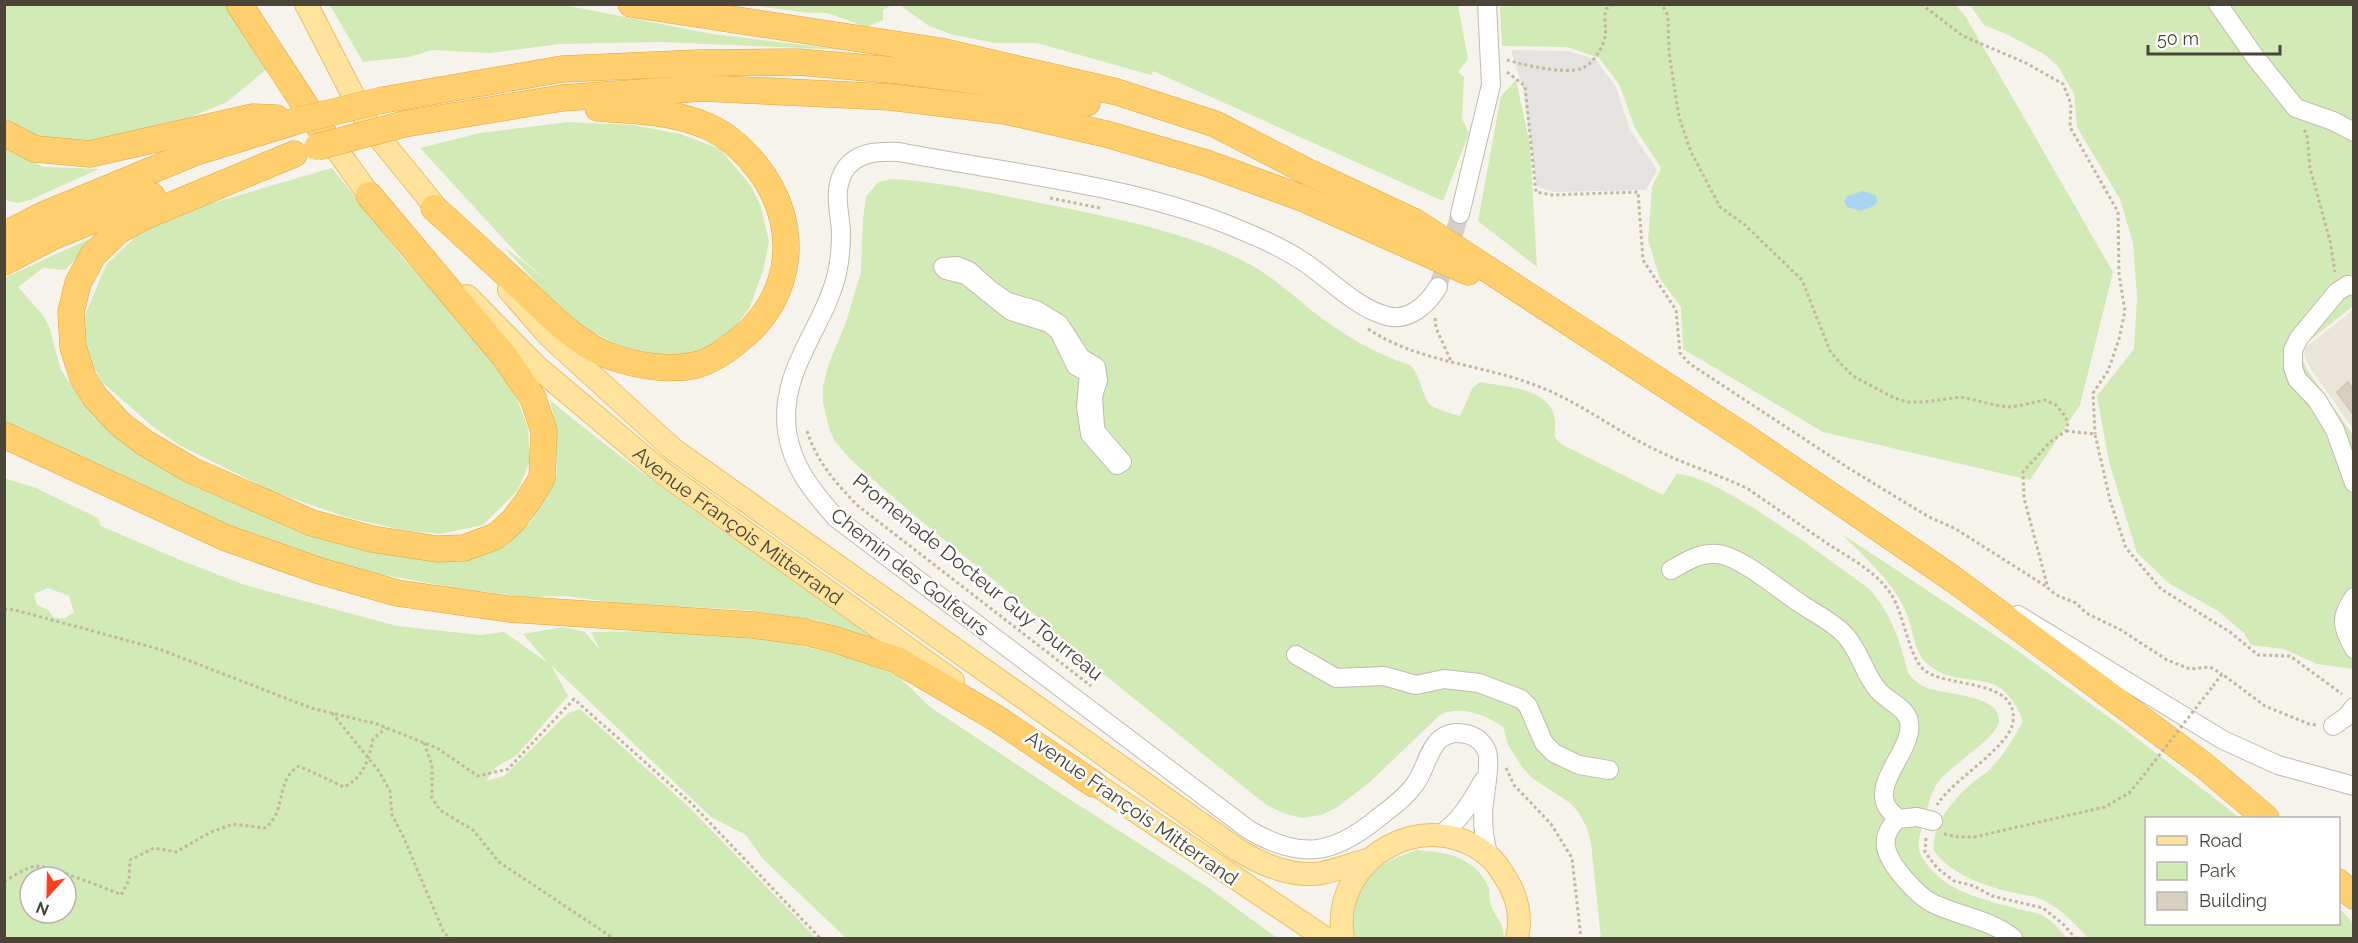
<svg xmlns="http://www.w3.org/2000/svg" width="2358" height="943" font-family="Raleway,sans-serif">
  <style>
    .residential { fill: #eae5da }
    .green { fill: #d2eab5; fill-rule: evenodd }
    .parking { fill: #e5e3e0 }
    .water { fill: #a9d4f2 }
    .building { fill: #d8cfc1; stroke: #d3c7b4; stroke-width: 1.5 }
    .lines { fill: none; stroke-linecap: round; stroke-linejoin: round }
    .minor-tunnel { stroke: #d4d0c8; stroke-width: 18; stroke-dasharray: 18 9; stroke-linecap: butt }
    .minor-casing { stroke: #c2bbae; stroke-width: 20 }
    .major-casing { stroke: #e6c16a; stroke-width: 24 }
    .highway-casing { stroke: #e0a43c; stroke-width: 27 }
    .path { stroke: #c4b79f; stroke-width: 3; stroke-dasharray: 3 3; stroke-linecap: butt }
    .minor { stroke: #fff; stroke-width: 18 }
    .major { stroke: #ffe39c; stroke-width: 22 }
    .highway { stroke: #ffcf6e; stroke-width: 26 }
    .highway-bridge-casing { stroke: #e0a43c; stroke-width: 27; stroke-linecap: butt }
    .path-bridge { stroke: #c4b79f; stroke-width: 3; stroke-dasharray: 3 3; stroke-linecap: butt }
    .highway-bridge { stroke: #ffcf6e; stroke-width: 26 }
    .labels { text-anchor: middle; stroke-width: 5; stroke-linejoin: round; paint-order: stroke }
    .street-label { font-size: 20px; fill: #4b4439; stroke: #fff }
  </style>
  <rect width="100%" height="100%" fill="#f6f3ec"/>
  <polygon class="residential" points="2353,310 2353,429 2309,366 2304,354 2305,348"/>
  <g class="green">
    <polygon points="1526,4 1956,5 1966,17 2113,272 2080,405 2030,480 1823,432 1683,349 1681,307 1660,279 1648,240 1652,187 1661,168 1635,128 1619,84 1599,58 1567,47 1502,46 1500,7"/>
    <polygon points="5,5 231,5 268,68 227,102 164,128 79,146 39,142 5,126"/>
    <polygon points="330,5 564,5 712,34 847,50 661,42 560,44 490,53 432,50 409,57 363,62"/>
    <polygon points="748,5 892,5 883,10 883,20 867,27 827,13 809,13"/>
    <polygon points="900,5 1458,5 1468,59 1458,72 1464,77 1462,119 1469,133 1443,201 1153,71 1151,75 1037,43 995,43 954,35 929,26"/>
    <polygon points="1970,5 2353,5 2353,306 2304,345 2301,356 2308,371 2353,435 2353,669 2317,664 2284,649 2251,645 2244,633 2218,611 2170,584 2137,553 2109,462 2097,396 2134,349 2137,298 2133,243 2120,199 2077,127 2074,94 2058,66 2044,54 2004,33 1984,25"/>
    <polygon points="1516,80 1530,144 1537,267 1478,221 1501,96"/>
    <polygon points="569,122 633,125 680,134 720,149 751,186 761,207 769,242 763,271 749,309 726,337 693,355 657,356 625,348 584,328 549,297 504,247 547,280 521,258 420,148 480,133"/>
    <polygon points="4,149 44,167 99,169 30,200 18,203 5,200"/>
    <polygon points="332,168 402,257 469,330 512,386 528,428 530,461 518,490 483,525 440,534 403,530 349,518 274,492 179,445 152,426 103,383 84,351 84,318 106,265 145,228 185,211"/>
    <path d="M892 179C942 182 991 193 1040 203 1110 217 1191 232 1253 266 1274 278 1293 295 1311 310 1342 334 1373 353 1410 365 1422 376 1421 398 1432 406 1440 411 1451 413 1460 416L1473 387 1480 382C1506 387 1551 388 1555 420 1557 434 1549 434 1563 445L1663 495 1677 474C1717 474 1832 562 1868 588 1890 610 1901 643 1908 673 1913 679 1918 684 1925 687 1942 695 2001 694 1999 721 1998 737 1950 766 1939 781 1929 795 1928 808 1923 824 1920 834 1916 845 1921 855 1940 892 1986 900 2023 910 2032 912 2041 913 2048 919 2056 924 2061 932 2067 938H1601L1591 843 1587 828 1579 813 1570 803 1532 778 1522 767 1508 745 1503 727C1483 714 1464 706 1441 714L1370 782 1336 808 1321 815 1302 818 1283 813 1265 804 1085 659 1000 585 909 511 851 460 834 440 829 428 823 402V387L828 366 846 322 861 272 863 219 866 197 878 182Z"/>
    <path d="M100 234 65 270 43 268 18 287 42 314 49 326 61 370 77 394 97 416 419 558 463 562 494 549 530 523 557 474 556 428 550 400C658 490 776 567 892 647L817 620 746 610 619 603 565 596 526 597 455 588 378 574 330 561 250 534 156 493 20 427 5 422 4 278Z"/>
    <path d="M4 478 36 488 98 518 101 526 185 562 245 585 397 626 480 635 504 632 548 663 523 634 563 627 585 632 600 650 591 632 659 631 774 639 851 658 897 675 930 707 1069 799 1209 888 1277 938H846L763 859 746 835 711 817 551 665 568 696 517 755 496 767 486 781 504 776 568 713 580 709 689 807 816 938H5ZM48 588 69 596 74 612 65 618H54L48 610 37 605 34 594ZM30 877H66V913H30Z"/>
    <path d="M1842 534 2008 644 2121 726 2240 818H2146V924H2338L2339 908 2353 923V938H2088C2073 922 2059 906 2038 898 2029 895 2019 894 2010 892 1983 885 1952 875 1934 851 1932 825 1951 802 1970 785 1977 778 1986 774 1992 767 2005 753 2014 738 2023 721 2000 661 1967 693 1930 666 1914 656 1913 628 1906 612 1894 582 1864 557 1842 534Z"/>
    <path d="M1417 850C1447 852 1474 857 1488 886 1491 892 1488 899 1491 905 1496 919 1504 922 1504 938H1353C1351 931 1353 923 1353 915 1357 878 1384 860 1417 850Z"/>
  </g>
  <polygon class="parking" points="1511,50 1567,51 1595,59 1616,87 1630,130 1657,170 1646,190 1554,192 1537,187 1523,89"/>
  <polygon class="water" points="1863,191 1876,196 1877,202 1874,206 1861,211 1847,207 1844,201 1847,196"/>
  <polygon class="building" points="2348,382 2354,391 2354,416 2337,392"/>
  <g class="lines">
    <polyline class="minor-tunnel" points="1438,287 1460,214"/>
    <defs>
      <g id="minor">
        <polyline points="2218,4 2255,57 2296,108 2333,121 2354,132"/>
        <polyline points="1460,214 1491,85 1487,4"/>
        <polygon points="957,266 969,271 990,290 1008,302 1036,310 1059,324 1081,358 1096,367 1098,380 1093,396 1095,427 1097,433 1122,462 1117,465 1090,434 1086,407 1089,373 1076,366 1059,331 1049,323 1011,311 966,275 946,270 943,267"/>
        <polyline points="2354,286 2348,285 2337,292 2299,338 2293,350 2293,367 2297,379 2317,400 2335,430 2354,483"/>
        <path d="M1438 287C1428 304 1409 322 1387 316 1356 308 1330 279 1304 262 1280 246 1253 235 1226 224 1122 184 1008 173 899 152 877 151 854 152 843 173 833 192 840 212 841 232 841 245 840 260 837 273 824 329 779 369 787 431 792 467 813 492 836 518L1249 830C1301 860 1333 855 1378 818 1391 808 1406 797 1415 784 1425 771 1427 752 1439 740 1453 728 1477 732 1486 749 1492 760 1484 797 1483 812 1483 827 1484 842 1489 856"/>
        <path d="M1671 570C1685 562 1700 552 1718 554 1742 557 1782 592 1804 606 1818 615 1834 623 1845 635 1860 651 1864 674 1878 690 1886 700 1903 706 1908 718 1918 745 1874 778 1886 805 1888 810 1894 814 1898 819"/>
        <path d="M2354 597C2339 618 2342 627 2354 649"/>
        <polyline points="2018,615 2223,740 2278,765 2354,786"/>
        <polyline points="1296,655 1336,678 1384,676 1416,685 1444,679 1479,683 1521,699 1528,706 1544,743 1554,753 1579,765 1609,770"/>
        <polyline points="2333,726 2346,717 2354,707"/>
        <path d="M1933 821 1917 817 1898 819C1890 826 1884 836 1886 847 1889 865 1917 895 1932 903 1958 916 1990 919 2013 938"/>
        <path d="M1440 835C1460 821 1471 802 1483 781"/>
      </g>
      <g id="major">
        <polyline points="306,4 368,124 447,221"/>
        <polyline points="322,129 369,195 381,208"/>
        <path d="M509 290 549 336 674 450 1238 850C1262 865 1294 878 1322 873 1337 870 1352 864 1367 860"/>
        <path id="s1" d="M467 296 537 367 663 473 953 681"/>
        <polyline points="1079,773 1325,938"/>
        <path d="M1343 938C1329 857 1430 801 1492 859 1497 864 1501 871 1505 877 1517 895 1522 917 1517 938"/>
      </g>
      <g id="highway">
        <polyline points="239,4 324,134"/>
        <polyline points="631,4 940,51 1117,92 1215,124 1308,172 1415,222 1745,437 1953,579 2202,764 2266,818"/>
        <polyline points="383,100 562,69 697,63 798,62 903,71 1010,86 1087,103"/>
        <polyline points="404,124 562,98 702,88 890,97 1005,111 1106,134 1206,163 1302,198 1468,272"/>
        <polyline points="4,133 35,149 90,154 253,117 276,118"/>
        <polyline points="294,154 143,217 118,231 93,255 78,283 71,312 73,347 83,378 95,397 120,424 145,443 191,470 312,523 372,539 437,549 464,548 494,537 502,531 513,521 528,501 542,478 544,431 533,398 505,357 369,195"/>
        <path d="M434 208C462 233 490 259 518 285 546 311 577 346 615 358 639 366 671 371 696 365 712 361 727 350 739 340 795 296 801 223 757 167 745 152 727 135 709 127 674 111 635 111 598 108"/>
        <polyline points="4,235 43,215 196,152 300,120"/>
        <polyline points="4,262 52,237 152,196"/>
        <polyline points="4,435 226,538 320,571 397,593 508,609 753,625 805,632 836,640 897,660 996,718 1094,784"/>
        <polyline points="2338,882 2354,896"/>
      </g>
    </defs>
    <use href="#minor" class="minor-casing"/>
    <use href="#major" class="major-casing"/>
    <use href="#highway" class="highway-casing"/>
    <g class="path">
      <polyline points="1658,4 1664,8 1668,16 1669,53 1679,117 1691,152 1720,207 1745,225 1802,280 1830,351 1841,364 1853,376 1894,398 1908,402 1924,402 1961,397 2000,406 2012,407 2045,400 2056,405 2065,416 2068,423 2066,431 2050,442 2023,472 2024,498 2048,588 2056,595 2076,603 2086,613 2121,630 2167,660 2190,669 2210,667 2222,674"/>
      <polyline points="1921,4 1963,36 2026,63 2063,84 2071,104 2070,127 2118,212 2119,274 2125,311 2119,339 2108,371 2093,393 2095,434"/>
      <path d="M1507 60C1523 65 1564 74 1580 69 1593 65 1602 49 1605 37 1607 28 1603 19 1606 9L1614 4"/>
      <polyline points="1507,72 1525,86 1536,192 1552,195 1638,192 1643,260 1676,310 1680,353 1690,364 1850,469 1929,517 1956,529 2047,587"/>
      <polyline points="2304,130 2307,135 2310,168 2330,241 2335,272"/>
      <polyline points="1050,198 1100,208"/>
      <polyline points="1435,318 1436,328 1451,361"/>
      <path d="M1368 329C1419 363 1484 364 1540 387 1581 403 1616 431 1656 450 1686 465 1718 474 1748 489 1776 508 1803 527 1831 546 1852 559 1877 573 1891 594 1904 614 1908 654 1923 669 1945 689 2019 677 2013 722 2009 748 1953 779 1937 805"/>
      <path d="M807 431C817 462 835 482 857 505L1091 686"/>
      <polyline points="2066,431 2095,434 2110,500 2126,548 2161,589 2230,632 2258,655 2290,656 2342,694"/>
      <polyline points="4,609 15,610 159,649 311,708 377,724 437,748 478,776 508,769 574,699 691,803 820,938"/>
      <polyline points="2213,686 2222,674 2265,706 2309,724 2316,725"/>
      <polyline points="332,713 378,770 390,791 392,815 403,836 444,933 450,938"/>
      <polyline points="424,743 432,765 432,798 440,810 473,830 499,862 613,938"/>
      <polyline points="1506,768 1514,785 1551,824 1572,858 1581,938"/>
      <polyline points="1944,834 1958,837 1974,837 2105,807 2129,793 2140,780"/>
      <polyline points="1926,838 1925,852 1937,868 1954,881 1974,886 1992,896 2043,908 2063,924 2075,938"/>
      <path d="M4 881C13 877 25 868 35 866 46 865 109 889 121 895L129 880 130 860 154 848 176 852 209 833 233 824 265 828C288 810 274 782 299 766L344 787C364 777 369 759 373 739L386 728"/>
    </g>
    <use href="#minor" class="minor"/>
    <use href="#major" class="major"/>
    <use href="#highway" class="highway"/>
    <defs>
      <g id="highway-bridge">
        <polyline points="300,120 383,100"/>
        <polyline points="317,147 404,124"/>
      </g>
    </defs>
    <use href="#highway-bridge" class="highway-bridge-casing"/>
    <polyline class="path-bridge" points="2140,780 2213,686"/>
    <use href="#highway-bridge" class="highway-bridge"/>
  </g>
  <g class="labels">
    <g class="street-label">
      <text dy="7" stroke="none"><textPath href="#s1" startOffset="356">Avenue François Mitterrand</textPath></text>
      <text transform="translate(910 572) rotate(38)" y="7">Chemin des Golfeurs</text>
      <text transform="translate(978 577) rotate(39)" y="7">Promenade Docteur Guy Tourreau</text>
      <text transform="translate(1132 808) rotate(35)" y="7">Avenue François Mitterrand</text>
    </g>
  </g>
  <rect width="2358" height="943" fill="none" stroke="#4b4439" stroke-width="12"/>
  <rect x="2145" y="817" width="195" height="108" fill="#ffffff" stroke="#b7b4b0" stroke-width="1.5"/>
  <rect x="2157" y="836" width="30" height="9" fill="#ffe39c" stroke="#b7b4b0" stroke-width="1.5"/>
  <text x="2199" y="847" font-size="18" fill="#4b4439">Road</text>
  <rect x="2157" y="862" width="30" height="18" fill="#d2eab5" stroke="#b7b4b0" stroke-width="1.5"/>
  <text x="2199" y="877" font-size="18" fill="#4b4439">Park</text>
  <rect x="2157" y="892" width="30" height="18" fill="#d8cfc1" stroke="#b7b4b0" stroke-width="1.5"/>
  <text x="2199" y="907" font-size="18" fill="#4b4439">Building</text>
  <g transform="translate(48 895) rotate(202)"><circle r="28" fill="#ffffff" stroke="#b7b4b0" stroke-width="1.5"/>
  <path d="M0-4.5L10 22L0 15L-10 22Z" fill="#fc3f1d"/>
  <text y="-9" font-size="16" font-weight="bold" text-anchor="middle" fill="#4b4439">N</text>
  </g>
  <path d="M2148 45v9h132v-9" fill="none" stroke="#4b4439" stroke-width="3"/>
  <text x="2157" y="45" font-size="18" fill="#4b4439" stroke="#ffffff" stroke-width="4.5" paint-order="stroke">50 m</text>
</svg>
